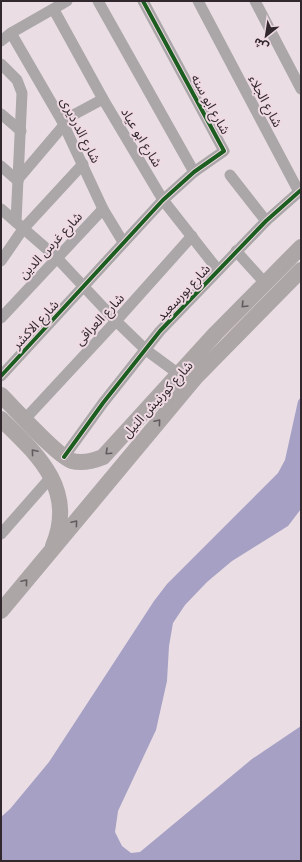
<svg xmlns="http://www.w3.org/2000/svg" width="302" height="862" font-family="Lora,'Noto Sans Arabic',serif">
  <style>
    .water { fill: #a5a0c4 }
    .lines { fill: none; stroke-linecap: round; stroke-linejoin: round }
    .minor { stroke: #aba7a8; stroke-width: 11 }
    .secondary { stroke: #aca6a7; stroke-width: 16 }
    .cycleway-casing { stroke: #efd9e3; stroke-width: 6 }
    .cycleway { stroke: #1b5e20; stroke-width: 4 }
    .oneway { stroke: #625a5d }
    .labels { text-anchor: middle; stroke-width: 4; stroke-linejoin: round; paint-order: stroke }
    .street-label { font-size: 13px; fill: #30282c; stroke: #efd9e3 }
  </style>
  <rect width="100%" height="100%" fill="#eadee4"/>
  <polygon class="water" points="301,397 301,509 288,526 232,561 207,582 185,605 173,623 169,646 167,681 156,730 118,811 115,832 122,846 131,853 140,852 252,759 301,726 301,861 1,861 1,817 10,809 49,762 154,601 167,584 278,473 285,460 298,401"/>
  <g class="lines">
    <g class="minor">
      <polyline points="98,1 194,172"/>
      <polyline points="198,1 299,192"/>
      <polyline points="255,1 301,89"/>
      <polyline points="54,10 103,99 163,200 218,270"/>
      <polyline points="11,33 62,121 103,209 123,242"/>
      <polyline points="1,41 11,33 67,1"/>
      <polyline points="1,64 17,80 22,93 16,222"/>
      <polyline points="1,114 21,131"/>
      <polyline points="62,121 103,99"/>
      <polyline points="1,166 18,181"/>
      <polyline points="230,175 266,221"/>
      <polyline points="19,178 64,125"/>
      <polyline points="1,209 56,257 116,321 146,350 180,375"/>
      <polyline points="236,251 265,283"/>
      <polyline points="1,261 23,229 83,164"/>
      <polyline points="1,318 103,209"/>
      <polyline points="1,376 163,200 194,172 224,151 143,1"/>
      <polyline points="25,419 116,321 192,236"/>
      <polyline points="64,457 103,403 160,331 266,221 301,190"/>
      <polyline points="1,534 52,476"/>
    </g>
    <g class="secondary">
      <path d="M1 395C14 408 58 457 72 461 83 464 93 461 103 457L216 333 301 247"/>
      <path d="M1 419C37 454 77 489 53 546"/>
      <polyline points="1,611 196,377 301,270"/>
    </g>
    <defs>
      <g id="cycleway">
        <polyline points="1,376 163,200 194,172 224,151 143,1"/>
        <polyline points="64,457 103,403 160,331 266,221 301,190"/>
      </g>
    </defs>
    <use href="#cycleway" class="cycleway-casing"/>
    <use href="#cycleway" class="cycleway"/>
  </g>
  <defs><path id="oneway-chevron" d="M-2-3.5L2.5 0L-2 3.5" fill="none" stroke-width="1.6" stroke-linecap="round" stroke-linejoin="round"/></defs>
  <g class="oneway">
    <use href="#oneway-chevron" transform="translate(244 305) rotate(134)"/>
    <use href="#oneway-chevron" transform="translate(158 422) rotate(-50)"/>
    <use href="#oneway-chevron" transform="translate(34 452) rotate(-130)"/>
    <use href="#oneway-chevron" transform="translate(108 452) rotate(137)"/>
    <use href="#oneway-chevron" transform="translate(75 523) rotate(-50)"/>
    <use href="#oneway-chevron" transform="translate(25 582) rotate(-50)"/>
  </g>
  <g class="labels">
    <g class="street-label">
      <text transform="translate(266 101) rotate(62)" y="5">شارع الجلاء</text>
      <text transform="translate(211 104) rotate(61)" y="5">شارع ابو سنه</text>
      <text transform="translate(81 130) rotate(63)" y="5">شارع الدرديرى</text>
      <text transform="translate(142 137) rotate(59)" y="5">شارع ابو عياد</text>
      <text transform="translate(50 245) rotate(-47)" y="5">شارع غرس الدين</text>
      <text transform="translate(183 292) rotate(-47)" y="5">شارع بورسعيد</text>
      <text transform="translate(99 319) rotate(-47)" y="5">شارع العراقى</text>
      <text transform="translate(35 324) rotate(-47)" y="5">شارع الاكشر</text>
      <text transform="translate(157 399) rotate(-48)" y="5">شارع كورنيش النيل</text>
    </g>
  </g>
  <rect width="302" height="862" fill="none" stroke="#30282c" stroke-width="4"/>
  <g transform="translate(266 36) rotate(210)" stroke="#efd9e3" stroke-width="3" paint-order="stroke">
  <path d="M0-3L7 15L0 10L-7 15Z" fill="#30282c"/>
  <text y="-6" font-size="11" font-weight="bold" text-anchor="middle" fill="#30282c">ش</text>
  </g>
</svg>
